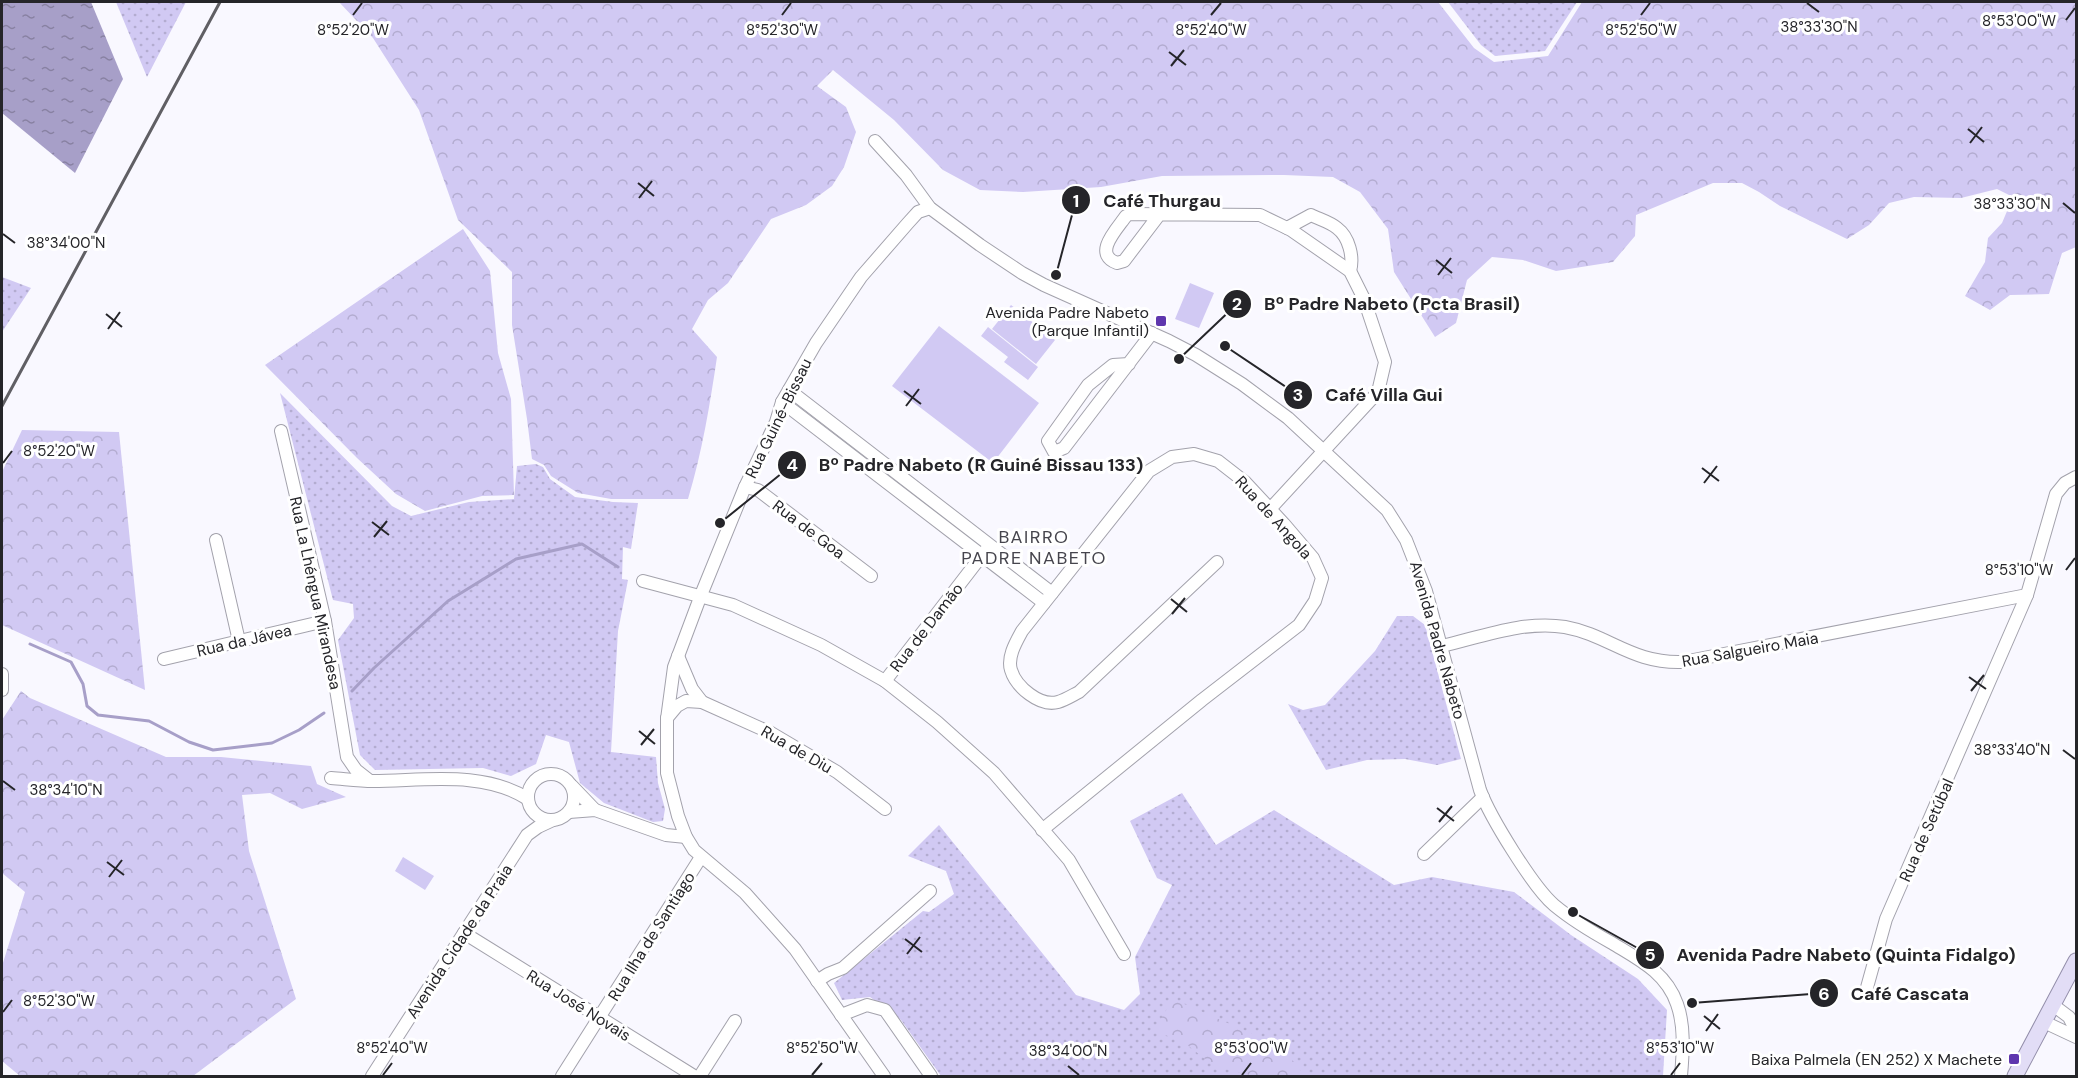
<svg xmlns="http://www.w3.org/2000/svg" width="2078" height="1078" font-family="'DM Sans',sans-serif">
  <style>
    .grass { fill: url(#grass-dots) }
    .forest { fill: url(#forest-crowns) }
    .green { fill: #d1c9f3 }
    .water { fill: url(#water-ripples) }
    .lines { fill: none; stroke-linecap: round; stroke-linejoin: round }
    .stream { stroke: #a79fc8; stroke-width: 3 }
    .minor-casing { stroke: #a3a2ac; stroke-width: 14 }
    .major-casing { stroke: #938eaa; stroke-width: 17 }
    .minor { stroke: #fff; stroke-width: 12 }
    .major { stroke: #e2ddf6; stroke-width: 15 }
    .rail { stroke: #605f64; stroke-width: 3 }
    .ticks { fill: none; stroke: #252529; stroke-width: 2 }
    .poi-dot { fill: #5e36ae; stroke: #fff; stroke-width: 2 }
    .labels { text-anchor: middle; stroke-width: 6; stroke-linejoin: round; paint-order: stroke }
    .poi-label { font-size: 16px; fill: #252529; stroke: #fff; text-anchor: end }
    .street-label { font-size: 16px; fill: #252529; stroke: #fff }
    .neighbourhood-label { font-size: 18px; letter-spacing: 1.5px; fill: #46454d; stroke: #fff }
    .ticks-label { font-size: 15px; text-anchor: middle; fill: #252529; stroke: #fff; stroke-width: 6; stroke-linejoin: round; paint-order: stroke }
    .leader { fill: none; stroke: #252529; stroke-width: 2 }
    .callout-dot { fill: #252529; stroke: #fff; stroke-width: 2 }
    .mark-label { font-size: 18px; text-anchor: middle; font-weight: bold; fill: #fff }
    .callout-label { font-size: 18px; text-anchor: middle; font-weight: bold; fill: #252529; stroke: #fff; stroke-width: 6; stroke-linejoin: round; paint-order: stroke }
  </style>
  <defs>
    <pattern id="grass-dots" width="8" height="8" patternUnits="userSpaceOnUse" patternTransform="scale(1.5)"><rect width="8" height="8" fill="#d1c9f3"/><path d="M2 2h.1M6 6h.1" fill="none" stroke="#b3acd0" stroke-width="1.8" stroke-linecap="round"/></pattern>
    <pattern id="forest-crowns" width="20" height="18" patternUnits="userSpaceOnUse" patternTransform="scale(1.5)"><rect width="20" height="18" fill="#d1c9f3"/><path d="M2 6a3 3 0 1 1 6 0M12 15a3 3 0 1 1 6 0" fill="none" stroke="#b3acd0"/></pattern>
    <pattern id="water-ripples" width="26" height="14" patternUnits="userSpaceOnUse" patternTransform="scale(1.5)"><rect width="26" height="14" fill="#a79fc8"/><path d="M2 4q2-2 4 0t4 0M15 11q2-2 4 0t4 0" fill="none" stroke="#8881a2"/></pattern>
  </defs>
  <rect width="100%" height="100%" fill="#f9f8ff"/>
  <g class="grass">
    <polygon points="116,2 186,2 147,77"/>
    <polygon points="1448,2 1577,2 1545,51 1495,56 1481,45"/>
    <polygon points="2,277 31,288 2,332"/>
    <polygon points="280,393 392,506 411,516 469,502 514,499 517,466 536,464 543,467 550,479 575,497 613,502 638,503 631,549 623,547 622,579 628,580 618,631 611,752 656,757 658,783 665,809 663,821 653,822 604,803 580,783 569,742 546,735 536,764 511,776 483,768 375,770 360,755 338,640 354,618 353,604 333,600"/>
    <polygon points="1397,616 1413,616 1425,625 1461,759 1437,765 1405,759 1367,760 1326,770 1288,704 1303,710 1325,705 1375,651"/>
    <polygon points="1182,793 1216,845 1274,810 1394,885 1432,877 1514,892 1571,935 1638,979 1667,1010 1663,1076 941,1076 901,1020 870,997 842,1000 834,983 923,911 929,912 954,894 946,871 908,856 939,825 1076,995 1124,1010 1140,994 1135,957 1172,885 1157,878 1130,821"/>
  </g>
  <g class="forest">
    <path d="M339 2H1438L1474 48 1494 62 1548 56 1582 2H2076V247L2062 253 2049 294 2010 295 1990 310 1965 296 1985 262 1988 238 2002 223 2013 197 1997 189 1961 198 1914 197 1889 203 1869 225 1847 239 1780 206 1759 192 1742 183H1713L1636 215 1635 236 1613 262 1556 271 1523 260 1492 257 1467 280 1456 323 1435 337 1394 272 1388 229 1360 192 1333 177 1284 175 1162 176 1101 187 1023 192 980 190 943 170 894 120 833 70 817 86 846 107 856 132 844 167 832 186 806 205 771 219 728 283 708 300 692 329 717 357C710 404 702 453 688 499H611L578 493 551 476 544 465 532 459 527 419 512 325V272L458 220 419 110 373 38Z"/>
    <polygon points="463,229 490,271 498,353 511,399 514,495 482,496 425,511 396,494 357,458 265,365"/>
    <polygon points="22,430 119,432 145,690 2,625 2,472"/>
    <polygon points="21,691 30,698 166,757 221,757 311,766 317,784 346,797 302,809 270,793 242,795 249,851 296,999 193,1076 20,1076 2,1061 2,966 25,892 2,873 2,720"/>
    <polygon points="1173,999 1282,1047 1305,1076 1254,1076 1214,1066 1186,1044 1154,1030"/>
  </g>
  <g class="green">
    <polygon points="1190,283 1214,293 1199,328 1175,319"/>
    <polygon points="1011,305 1055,340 1036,364 992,329"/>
    <polygon points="939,326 1039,403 993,463 892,386"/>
    <polygon points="988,327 1038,367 1028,380 1004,362 1008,357 981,336"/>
    <polygon points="403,857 434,876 425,890 395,871"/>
  </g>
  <polygon class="water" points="2,2 91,2 123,79 75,173 2,113"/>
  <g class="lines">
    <g class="stream">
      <polyline points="30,644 71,662 83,684 87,706 98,715 149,721 189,742 213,750 272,743 299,730 324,713"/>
      <polyline points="352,691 374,668 448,601 516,559 582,544 618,567"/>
    </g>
    <defs>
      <g id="minor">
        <path d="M875 141 906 175 930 208 980 245 1022 273 1044 285 1169 341 1196 355 1242 384 1288 418 1387 510 1406 540 1426 591 1480 790C1490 817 1533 887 1554 905 1572 920 1592 932 1612 943 1638 959 1666 972 1677 1004 1685 1026 1683 1053 1681 1076"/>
        <path d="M1159 215 1124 261 1117 263C1092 254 1117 229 1126 216L1130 214 1260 215 1291 230 1350 271 1364 299 1385 362 1378 392 1270 509"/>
        <path d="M1287 228 1311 215C1319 219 1330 222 1337 228 1349 237 1354 257 1350 271"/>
        <polyline points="1129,364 1113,365 1088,385 1048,441 1054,452 1064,448 1152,333"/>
        <polyline points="789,390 1052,593"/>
        <polyline points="782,402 1044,603"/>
        <polyline points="281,431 325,621 347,757 356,770 370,781"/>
        <polyline points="745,487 758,490 871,576"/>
        <polyline points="216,540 239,641"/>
        <polyline points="643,581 733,605 821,645 885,681 937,722 994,773 1069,860 1124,954"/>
        <path d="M1442 646C1481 637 1525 620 1565 627 1609 635 1632 664 1683 662L2027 595"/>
        <polyline points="678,656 692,689 702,702"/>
        <polyline points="164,659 325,621"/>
        <polyline points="2,674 2,690"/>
        <polyline points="885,681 986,550"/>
        <polyline points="667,718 677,706 686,701 702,702 771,733 837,772 885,809"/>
        <circle cx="551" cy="797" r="23"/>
        <path d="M331 778C345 779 359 781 373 781 423 781 483 770 528 799"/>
        <polyline points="572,786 595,810"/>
        <polyline points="569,812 595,810 666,835 686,837"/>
        <path d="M1042 830 1202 700 1299 625 1315 601 1322 578 1313 558 1284 524 1245 482 1218 461 1194 454 1172 457 1149 471 1022 631C1016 642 1007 657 1011 670 1016 687 1040 707 1058 702 1065 700 1073 695 1079 692L1217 562"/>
        <polyline points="1424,854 1483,797"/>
        <polyline points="464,933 694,1076"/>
        <polyline points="817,981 828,974 843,968 930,891"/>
        <polyline points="1866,991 1886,919 2027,595 2056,494 2065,483 2076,477"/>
        <polyline points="2053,1005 2069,1017 2076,1031"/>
        <polyline points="841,1015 867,1005 885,1010 931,1076"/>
        <polyline points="2044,1022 2076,1037"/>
        <polyline points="372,1076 527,835 538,827 553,820"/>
        <polyline points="562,1076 701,857"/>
        <polyline points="700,1076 735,1021"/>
        <polyline points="884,1076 795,949 745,893 694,850 686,837 678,816 667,773 667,719 674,667 701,595 745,487 776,422 782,402 816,343 861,277 908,223 918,212 930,208"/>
      </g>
      <polyline id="major" points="2015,1076 2076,961"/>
    </defs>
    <use href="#minor" class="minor-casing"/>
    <use href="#major" class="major-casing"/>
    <use href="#minor" class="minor"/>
    <use href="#major" class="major"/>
    <polyline class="rail" points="2,406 220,2"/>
  </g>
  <path class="ticks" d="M1807 3 1819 12M353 15 362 3M782 15 791 3M1211 15 1221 3M1641 15 1650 3M2066 20 2075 8M1169 52 1186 65M1171 66 1184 50M1968 129 1984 142M1970 143 1982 127M638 183 654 196M639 198 652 181M2063 203 2075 213M3 234 15 243M1436 260 1452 273M1438 275 1451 258M106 314 122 327M108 329 120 312M904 391 921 404M906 406 919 389M3 463 12 451M1702 468 1719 481M1704 483 1717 466M372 522 389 535M374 537 387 521M2066 570 2075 558M1171 599 1187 612M1172 614 1185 598M1969 677 1986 689M1971 691 1984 675M639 731 655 744M641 745 654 729M2063 750 2075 759M3 781 15 790M1437 808 1454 821M1439 822 1452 806M107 862 124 875M109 877 122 860M905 939 922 952M907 954 920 937M3 1012 12 1000M1704 1016 1720 1029M1706 1031 1718 1014M1068 1066 1079 1075M383 1075 392 1063M812 1075 822 1063M1242 1075 1251 1063M1671 1075 1680 1063"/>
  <g class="poi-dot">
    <rect x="1155" y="315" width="12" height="12" rx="3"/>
    <rect x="2008" y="1053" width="12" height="12" rx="3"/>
  </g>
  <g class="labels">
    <g class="poi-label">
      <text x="1149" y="318">Avenida Padre Nabeto<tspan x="1149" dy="18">(Parque Infantil)</tspan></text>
      <text x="2002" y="1065">Baixa Palmela (EN 252) X Machete</text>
    </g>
    <g class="street-label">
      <text transform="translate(778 418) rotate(-64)" y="6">Rua Guiné-Bissau</text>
      <text transform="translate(1274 517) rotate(48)" y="6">Rua de Angola</text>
      <text transform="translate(809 529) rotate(37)" y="6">Rua de Goa</text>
      <text transform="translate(316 593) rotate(78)" y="6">Rua La Lhéngua Mirandesa</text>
      <text transform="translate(926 627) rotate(-52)" y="6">Rua de Damão</text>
      <text transform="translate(244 640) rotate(-13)" y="6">Rua da Jávea</text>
      <text transform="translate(1438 640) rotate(74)" y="6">Avenida Padre Nabeto</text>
      <text transform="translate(1750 649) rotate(-10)" y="6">Rua Salgueiro Maia</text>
      <text transform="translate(797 749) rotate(30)" y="6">Rua de Diu</text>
      <text transform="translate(1926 830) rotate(-66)" y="6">Rua de Setúbal</text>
      <text transform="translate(651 936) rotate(-58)" y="6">Rua Ilha de Santiago</text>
      <text transform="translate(459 941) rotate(-57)" y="6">Avenida Cidade da Praia</text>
      <text transform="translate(579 1005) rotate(32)" y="6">Rua José Novais</text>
    </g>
    <g class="neighbourhood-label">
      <text x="1034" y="543">BAIRRO<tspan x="1034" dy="21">PADRE NABETO</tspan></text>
    </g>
  </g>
  <g class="ticks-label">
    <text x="2019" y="26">8°53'00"W</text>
    <text x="1819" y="32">38°33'30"N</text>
    <text x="353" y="35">8°52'20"W</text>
    <text x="782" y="35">8°52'30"W</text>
    <text x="1211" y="35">8°52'40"W</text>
    <text x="1641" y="35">8°52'50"W</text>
    <text x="2012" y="209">38°33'30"N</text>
    <text x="66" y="248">38°34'00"N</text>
    <text x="59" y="456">8°52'20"W</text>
    <text x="2019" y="575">8°53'10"W</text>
    <text x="2012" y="755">38°33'40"N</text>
    <text x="66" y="795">38°34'10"N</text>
    <text x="59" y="1006">8°52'30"W</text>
    <text x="392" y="1053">8°52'40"W</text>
    <text x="822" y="1053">8°52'50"W</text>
    <text x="1251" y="1053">8°53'00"W</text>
    <text x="1680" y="1053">8°53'10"W</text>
    <text x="1068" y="1056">38°34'00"N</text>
  </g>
  <path class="leader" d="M1056 275L1076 200M1179 359L1237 304M1225 346L1298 395M720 523L792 465M1573 912L1650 955M1692 1003L1824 993"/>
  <g class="callout-dot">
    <circle cx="1056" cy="275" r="6"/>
    <circle cx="1179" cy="359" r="6"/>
    <circle cx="1225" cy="346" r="6"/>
    <circle cx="720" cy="523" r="6"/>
    <circle cx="1573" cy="912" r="6"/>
    <circle cx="1692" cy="1003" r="6"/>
    <circle cx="1076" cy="200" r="15"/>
    <circle cx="1237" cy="304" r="15"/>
    <circle cx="1298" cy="395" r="15"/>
    <circle cx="792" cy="465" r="15"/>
    <circle cx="1650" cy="955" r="15"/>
    <circle cx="1824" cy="993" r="15"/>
  </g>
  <g class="mark-label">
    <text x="1076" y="207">1</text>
    <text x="1237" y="310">2</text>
    <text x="1298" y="401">3</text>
    <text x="792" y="471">4</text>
    <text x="1650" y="961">5</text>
    <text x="1824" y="1000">6</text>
  </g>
  <g class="callout-label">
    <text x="1162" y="207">Café Thurgau</text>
    <text x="1392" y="310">Bº Padre Nabeto (Pcta Brasil)</text>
    <text x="1384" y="401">Café Villa Gui</text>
    <text x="981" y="471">Bº Padre Nabeto (R Guiné Bissau 133)</text>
    <text x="1846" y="961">Avenida Padre Nabeto (Quinta Fidalgo)</text>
    <text x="1910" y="1000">Café Cascata</text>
  </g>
  <rect width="2078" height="1078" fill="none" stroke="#252529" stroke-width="6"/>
</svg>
